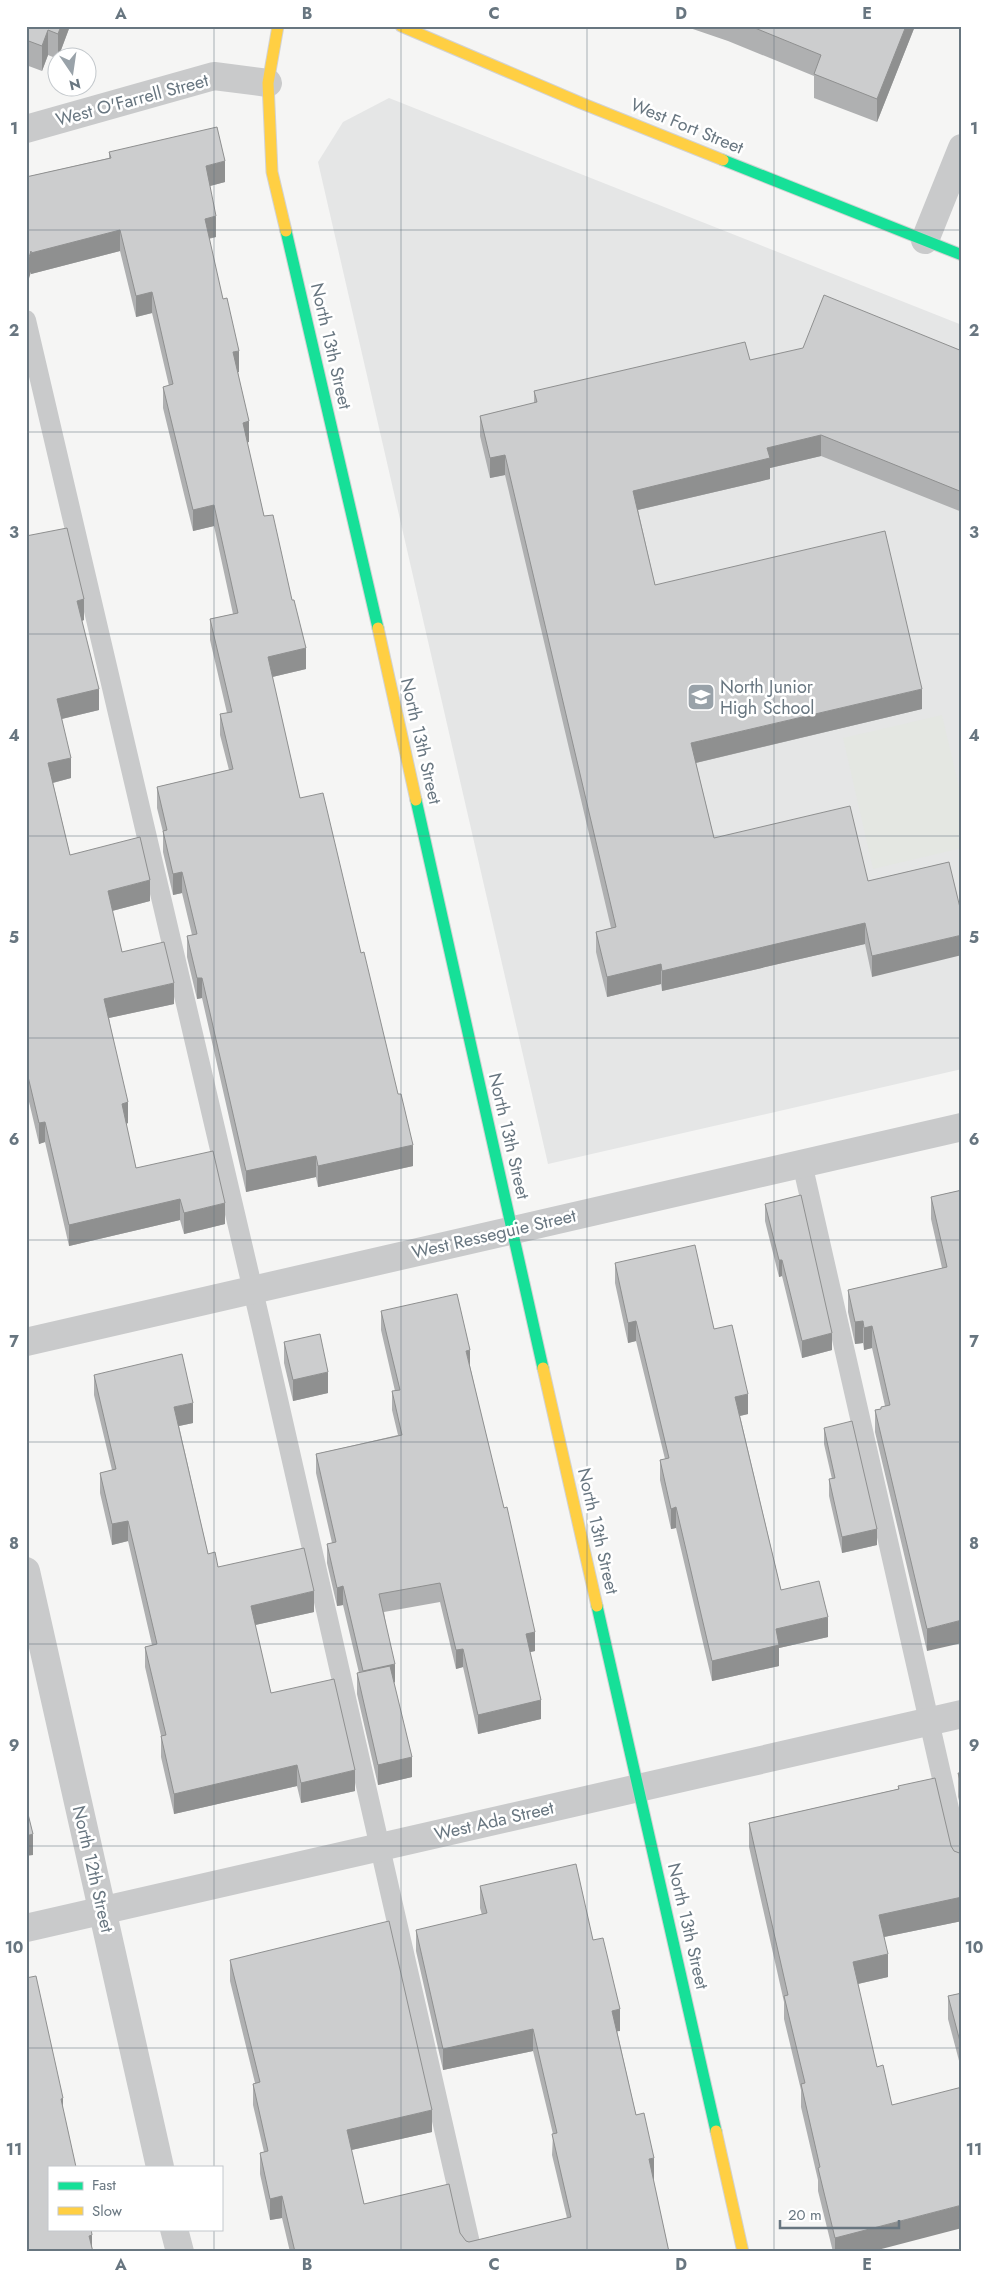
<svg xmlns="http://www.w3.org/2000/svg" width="988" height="2278" font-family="Jost,sans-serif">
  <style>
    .built { fill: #e5e6e6 }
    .green { fill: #e4e7e2 }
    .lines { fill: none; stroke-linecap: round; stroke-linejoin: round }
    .fast-casing { stroke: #d2d2d2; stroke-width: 13 }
    .slow-casing { stroke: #d2d2d2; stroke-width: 13 }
    .lane { stroke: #c9cacb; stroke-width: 20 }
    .street { stroke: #c9cacb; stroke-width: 28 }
    .fast { stroke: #16e098; stroke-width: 11 }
    .slow { stroke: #ffcf43; stroke-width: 11 }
    .wall { fill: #afb0b1 }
    .shaded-wall { fill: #8f9090 }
    .building { fill: #cccdce; stroke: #8f9090 }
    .grid { fill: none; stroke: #687680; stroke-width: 1; stroke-opacity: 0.55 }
    .labels { text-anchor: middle; stroke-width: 5; stroke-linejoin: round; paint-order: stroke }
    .street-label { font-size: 18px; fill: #687680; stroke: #fff }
    .poi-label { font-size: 18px; fill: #687680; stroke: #fff; text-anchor: start }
    .neatline { fill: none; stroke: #687680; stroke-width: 2 }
    .grid-label { font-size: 16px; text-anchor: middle; font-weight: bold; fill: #687680 }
  </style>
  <rect width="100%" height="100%" fill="#f5f5f4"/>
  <polygon class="built" points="389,98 962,325 962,1069 548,1164 318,162 343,122"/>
  <polygon class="green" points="942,715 962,800 962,848 873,869 843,738"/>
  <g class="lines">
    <defs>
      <g id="fast">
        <polyline points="723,160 962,255"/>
        <polyline points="286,231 378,628"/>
        <polyline points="416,800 543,1368"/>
        <polyline points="597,1606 716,2131"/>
      </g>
      <g id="slow">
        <polyline points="278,26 268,83 272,172 286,231"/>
        <polyline points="401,26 581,103 723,160"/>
        <polyline points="378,628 416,800"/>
        <polyline points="543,1368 597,1606"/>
        <polyline points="716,2131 743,2252"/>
      </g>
    </defs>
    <use href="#fast" class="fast-casing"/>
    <use href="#slow" class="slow-casing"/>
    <g class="lane">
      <polyline points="26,320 262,1329 472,2252"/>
      <polyline points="802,1163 962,1866"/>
    </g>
    <g class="street">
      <polyline points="26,129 214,76 268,83"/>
      <polyline points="925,240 962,148"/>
      <polyline points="26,1342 962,1127"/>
      <polyline points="26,1571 160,2167"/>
      <polyline points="26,1928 962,1714"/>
      <polyline points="174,2229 180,2252"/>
    </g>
    <use href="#fast" class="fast"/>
    <use href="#slow" class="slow"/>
  </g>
  <g class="wall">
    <polygon points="26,26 70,26 58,58 58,59 48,55 42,71 26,65"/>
    <polygon points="684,26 915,26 877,122 814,98 814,76 728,41"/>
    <polygon points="109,152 225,182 210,186 216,237 209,239 239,372 238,372 249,442 247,442 264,516 306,669 272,677 300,798 361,953 413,1166 318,1187 316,1177 246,1192 202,998 197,999 187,957 187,936 192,935 182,893 173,895 163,852 163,832 157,808 157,787 229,770 220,735 220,714 227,713 210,640 210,619 233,614 214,526 193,531 163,408 163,387 169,386 152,313 136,317 120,251 31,274 31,272 26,177 109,158"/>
    <polygon points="962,351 962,512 821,456 770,468 770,479 638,510 655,585 922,709 696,763 714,838 868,881 949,862 872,977 865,944 662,991 661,984 607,997 596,952 596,932 611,928 505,475 490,478 480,436 480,416 534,403 534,391 750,360"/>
    <polygon points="26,536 84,620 82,621 99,710 62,719 71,778 53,783 70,855 150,901 112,911 122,952 174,1004 109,1018 128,1123 126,1124 136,1168 225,1224 184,1234 180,1220 69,1246 45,1142 39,1144 26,1089"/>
    <polygon points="962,1190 927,1651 875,1432 875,1410 881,1409 885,1406 872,1348 864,1350 863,1343 855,1344 848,1312 848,1290 942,1268 931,1219 931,1197"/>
    <polygon points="765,1204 832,1350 802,1358 782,1276 779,1277 765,1221"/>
    <polygon points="615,1263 714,1329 748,1414 740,1416 781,1590 828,1637 779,1648 779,1666 712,1681 676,1528 671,1529 660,1480 660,1460 665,1459 636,1341 628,1343 615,1283"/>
    <polygon points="381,1311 470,1366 535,1651 530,1652 541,1719 478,1734 463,1667 456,1669 440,1602 384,1612 395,1682 394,1683 412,1777 378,1785 357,1694 357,1673 359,1673 343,1605 337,1606 327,1563 327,1544 332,1543 316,1473 316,1454 398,1435 392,1410 392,1391 395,1391 381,1330"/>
    <polygon points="284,1342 328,1393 293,1401 284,1363"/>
    <polygon points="94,1375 193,1423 179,1426 208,1554 218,1567 314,1612 255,1625 271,1693 355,1791 301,1803 297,1786 174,1814 161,1757 161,1736 145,1667 145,1647 152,1645 128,1541 112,1545 100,1493 100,1473 112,1470 94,1395"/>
    <polygon points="824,1428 877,1545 842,1553 829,1496 829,1479 832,1479 824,1444"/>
    <polygon points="958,1773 962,1773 962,1811 958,1797"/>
    <polygon points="898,1786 951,1846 954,1851 962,1854 962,1921 884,1937 888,1977 858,1984 870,2252 833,2252 818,2191 818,2180 801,2107 801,2090 784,2019 784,2002 749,1847 749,1823 898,1789"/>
    <polygon points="480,1886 593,1940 620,2031 617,2031 636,2115 654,2179 653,2179 669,2252 290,2252 282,2218 270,2220 260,2174 260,2153 264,2152 253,2105 253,2084 255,2083 230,1981 230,1960 432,2132 351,2150 364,2204 460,2233 466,2241 469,2242 567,2218 552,2155 553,2134 533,2051 443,2070 416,1951 416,1930 482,1915 480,1908"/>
    <polygon points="962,1993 962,2072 948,2019 948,1996"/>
  </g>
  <g class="shaded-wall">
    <polygon points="61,26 70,26 58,58 58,34"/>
    <polygon points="906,26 915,26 877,122 877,99"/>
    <polygon points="48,30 48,55 42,71 42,46"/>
    <polygon points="225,161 225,182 206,187 206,166"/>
    <polygon points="216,216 216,237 205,239 205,219"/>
    <polygon points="120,230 120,251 31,274 31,253"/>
    <polygon points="31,251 31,272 26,288 26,267"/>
    <polygon points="152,292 152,313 136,317 136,296"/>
    <polygon points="239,351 239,372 233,373 233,352"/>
    <polygon points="249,421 249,442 243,444 243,423"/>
    <polygon points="821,435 821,456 770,468 770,479 633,511 633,491 767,448"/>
    <polygon points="505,455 505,475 490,478 490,458"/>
    <polygon points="214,505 214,526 193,531 193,510"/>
    <polygon points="84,599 84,620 77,622 77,601"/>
    <polygon points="306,648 306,669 268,678 268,657"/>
    <polygon points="99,689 99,710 57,720 57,699"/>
    <polygon points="922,689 922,709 691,764 691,743"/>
    <polygon points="71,758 71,778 48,784 48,763"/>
    <polygon points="182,872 182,893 173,895 173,874"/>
    <polygon points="150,880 150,901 108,912 108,891"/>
    <polygon points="865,923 865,944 662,991 662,971"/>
    <polygon points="962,935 962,955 872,977 872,956"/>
    <polygon points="661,964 661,984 607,997 607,977"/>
    <polygon points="197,978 202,978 202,998 197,999"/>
    <polygon points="174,983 174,1004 104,1019 104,999"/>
    <polygon points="128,1102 128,1123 122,1125 122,1104"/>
    <polygon points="45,1122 45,1142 39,1144 39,1123"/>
    <polygon points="413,1145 413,1166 318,1187 318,1166"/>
    <polygon points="316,1156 316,1177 246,1192 246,1171"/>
    <polygon points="180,1199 180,1220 69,1246 69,1225"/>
    <polygon points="225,1203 225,1224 184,1234 184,1213"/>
    <polygon points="779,1260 782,1260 782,1276 779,1277"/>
    <polygon points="636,1321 636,1341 628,1343 628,1323"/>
    <polygon points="863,1321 863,1343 855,1344 855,1322"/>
    <polygon points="872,1326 872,1348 864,1350 864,1328"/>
    <polygon points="832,1333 832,1350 802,1358 802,1341"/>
    <polygon points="470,1350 470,1369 466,1351"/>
    <polygon points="328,1372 328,1393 293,1401 293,1380"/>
    <polygon points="748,1394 748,1414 735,1417 735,1397"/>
    <polygon points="193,1403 193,1423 174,1427 174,1407"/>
    <polygon points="676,1507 676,1528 671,1529 671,1509"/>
    <polygon points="128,1521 128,1541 112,1545 112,1524"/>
    <polygon points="877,1529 877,1545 842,1553 842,1537"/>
    <polygon points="343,1586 343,1605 337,1606 337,1588"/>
    <polygon points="314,1591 314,1612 251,1626 251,1606"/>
    <polygon points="828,1617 828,1637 779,1648 779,1666 712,1681 712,1661 776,1629"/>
    <polygon points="962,1620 962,1643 927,1651 927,1629"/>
    <polygon points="535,1632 535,1651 526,1653 526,1634"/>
    <polygon points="463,1649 463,1667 456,1669 456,1650"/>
    <polygon points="395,1664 395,1682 363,1690 363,1671"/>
    <polygon points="541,1700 541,1719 478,1734 478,1715"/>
    <polygon points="412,1757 412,1777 378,1785 378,1765"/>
    <polygon points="297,1765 297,1786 174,1814 174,1794"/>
    <polygon points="355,1770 355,1791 301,1803 301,1783"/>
    <polygon points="33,1834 33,1855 26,1856 26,1836"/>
    <polygon points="962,1897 962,1921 879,1938 879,1915"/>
    <polygon points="888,1954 888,1977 853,1985 853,1962"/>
    <polygon points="620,2009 620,2031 612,2032 612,2011"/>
    <polygon points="533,2029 533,2051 443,2070 443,2049"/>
    <polygon points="63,2098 63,2117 61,2099"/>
    <polygon points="432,2110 432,2132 347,2151 347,2130"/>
    <polygon points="654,2158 654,2179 649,2180 649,2159"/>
    <polygon points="282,2196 282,2218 270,2220 270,2199"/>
    <polygon points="962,2205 962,2228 870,2252 835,2252 835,2238"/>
    <polygon points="92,2235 92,2252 89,2236"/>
  </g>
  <g class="building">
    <polygon points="26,26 61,26 58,34 48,30 42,46 26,40"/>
    <polygon points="750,26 906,26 877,99 814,74 821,55"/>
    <polygon points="217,127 225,161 206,166 216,216 205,219 223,299 227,298 239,351 233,352 249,421 243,423 264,516 273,515 292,600 294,600 306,648 268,657 300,798 323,793 361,953 364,952 398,1094 401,1094 413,1145 318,1166 316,1156 246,1171 202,978 197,978 187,936 197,934 182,872 173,874 163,831 167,830 157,787 233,769 220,714 232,712 210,619 238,613 214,505 193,510 163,387 173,384 152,292 136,296 120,230 31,253 31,251 26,267 26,177 111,158 109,152"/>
    <polygon points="824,295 962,351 962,492 821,435 767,448 770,458 633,491 655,585 885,531 922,689 691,743 714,838 850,806 868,881 949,862 962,916 962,935 872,956 865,923 662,971 661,964 607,977 596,932 616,927 505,455 490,458 480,416 537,402 534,391 745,342 750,360 803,348"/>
    <polygon points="67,528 84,599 77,601 99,689 57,699 71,758 48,763 70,855 140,837 150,880 108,891 122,952 164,942 174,983 104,999 128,1102 122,1104 136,1168 213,1151 225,1203 184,1213 180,1199 69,1225 45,1122 39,1123 26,1068 26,536"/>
    <polygon points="962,1190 962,1620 927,1629 875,1410 881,1409 881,1407 890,1405 872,1326 864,1328 863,1321 855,1322 848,1290 947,1267 931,1197"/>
    <polygon points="801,1195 832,1333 802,1341 782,1260 779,1260 765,1204"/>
    <polygon points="695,1245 714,1329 732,1325 748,1394 735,1397 781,1590 819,1581 828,1617 776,1629 779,1645 712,1661 676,1507 671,1509 660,1460 669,1458 636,1321 628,1323 615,1263"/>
    <polygon points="457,1294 470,1350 466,1351 504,1508 507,1507 535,1632 526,1634 541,1700 478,1715 463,1649 456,1650 440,1583 379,1594 395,1664 363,1671 343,1586 337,1588 327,1544 336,1542 316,1454 402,1435 392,1391 400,1390 381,1311"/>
    <polygon points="320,1334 328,1372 293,1380 284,1342"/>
    <polygon points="182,1354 193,1403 174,1407 208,1554 215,1552 218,1567 304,1548 314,1591 251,1606 271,1693 334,1679 355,1770 301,1783 297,1765 174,1794 161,1736 166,1735 145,1647 157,1644 128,1521 112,1524 100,1473 116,1469 94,1375"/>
    <polygon points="852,1421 877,1529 842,1537 829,1479 835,1478 824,1428"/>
    <polygon points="390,1666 412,1757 378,1765 357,1673"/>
    <polygon points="958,1773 962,1773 962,1788"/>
    <polygon points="935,1778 951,1846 954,1851 962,1854 962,1897 879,1915 888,1954 853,1962 877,2067 883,2065 892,2105 962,2087 962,2205 835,2238 818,2168 820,2167 801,2084 805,2083 784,1996 788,1995 749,1823 899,1789 898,1786"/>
    <polygon points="26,1806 33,1834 26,1836"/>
    <polygon points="576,1864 593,1940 603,1938 620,2009 612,2011 636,2115 644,2113 654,2158 649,2159 669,2252 295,2252 282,2196 270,2199 260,2153 268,2151 253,2084 260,2082 230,1960 389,1921 432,2110 347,2130 364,2204 449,2184 460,2233 466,2241 469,2242 571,2217 552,2134 557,2133 533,2029 443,2049 416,1930 487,1913 480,1886"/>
    <polygon points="36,1976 63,2098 61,2099 76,2167 49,2167 49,2229 91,2229 92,2235 89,2236 93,2252 26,2252 26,1978"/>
    <polygon points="962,1993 962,2049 948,1996"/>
  </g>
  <path class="grid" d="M214 26V2167M401 26V2252M587 26V2252M774 26V2252M26 230H962M26 432H962M26 634H962M26 836H962M26 1038H962M26 1240H962M26 1442H962M26 1644H962M26 1846H962M26 2048H962M214 2229V2252"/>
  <defs>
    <symbol id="school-square" viewBox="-11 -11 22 22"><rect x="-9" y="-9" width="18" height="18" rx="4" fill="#99a2a9" stroke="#fff"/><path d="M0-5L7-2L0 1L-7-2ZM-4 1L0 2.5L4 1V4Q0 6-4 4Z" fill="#fff"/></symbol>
  </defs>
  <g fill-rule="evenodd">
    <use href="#school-square" x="685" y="681" width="32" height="32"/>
  </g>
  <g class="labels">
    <g class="street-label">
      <text transform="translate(132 100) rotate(-15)" y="6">West O'Farrell Street</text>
      <text transform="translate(687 126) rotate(22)" y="6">West Fort Street</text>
      <text transform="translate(331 346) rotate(77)" y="6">North 13th Street</text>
      <text transform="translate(421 741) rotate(77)" y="6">North 13th Street</text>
      <text transform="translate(509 1136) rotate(77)" y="6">North 13th Street</text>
      <text transform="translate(494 1234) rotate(-13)" y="6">West Resseguie Street</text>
      <text transform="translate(598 1531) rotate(77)" y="6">North 13th Street</text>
      <text transform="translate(494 1821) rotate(-13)" y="6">West Ada Street</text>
      <text transform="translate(93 1869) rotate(77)" y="6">North 12th Street</text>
      <text transform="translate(688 1926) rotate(77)" y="6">North 13th Street</text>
    </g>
    <g class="poi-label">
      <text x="720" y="693">North Junior<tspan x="720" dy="21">High School</tspan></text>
    </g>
  </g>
  <rect width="988" height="2278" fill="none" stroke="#ffffff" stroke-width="55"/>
  <rect x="48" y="2166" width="175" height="65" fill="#ffffff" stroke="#c3c8cc"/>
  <rect x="58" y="2182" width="25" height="8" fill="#16e098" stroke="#c3c8cc"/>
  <text x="92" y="2190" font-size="15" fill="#687680">Fast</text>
  <rect x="58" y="2207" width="25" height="8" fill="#ffcf43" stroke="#c3c8cc"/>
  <text x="92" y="2216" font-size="15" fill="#687680">Slow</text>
  <g transform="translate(72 72) rotate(167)"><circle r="24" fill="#ffffff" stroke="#c3c8cc"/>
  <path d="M0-4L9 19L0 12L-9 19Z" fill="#99a2a9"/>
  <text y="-8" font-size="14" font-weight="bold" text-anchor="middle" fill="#687680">N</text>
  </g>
  <path d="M780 2220v8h119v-8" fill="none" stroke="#687680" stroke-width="2.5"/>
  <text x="788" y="2220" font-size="15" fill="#687680" stroke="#ffffff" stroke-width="4" paint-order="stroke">20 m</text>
  <rect x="28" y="28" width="932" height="2222" class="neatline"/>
  <g class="grid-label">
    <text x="121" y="19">A</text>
    <text x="307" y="19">B</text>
    <text x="494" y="19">C</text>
    <text x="681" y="19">D</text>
    <text x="867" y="19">E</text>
    <text x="14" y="134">1</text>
    <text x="974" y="134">1</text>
    <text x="14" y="336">2</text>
    <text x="974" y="336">2</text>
    <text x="14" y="538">3</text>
    <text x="974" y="538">3</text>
    <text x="14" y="741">4</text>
    <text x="974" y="741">4</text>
    <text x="14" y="943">5</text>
    <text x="974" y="943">5</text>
    <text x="14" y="1145">6</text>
    <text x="974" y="1145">6</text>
    <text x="14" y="1347">7</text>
    <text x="974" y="1347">7</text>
    <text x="14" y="1549">8</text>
    <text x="974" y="1549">8</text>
    <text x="14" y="1751">9</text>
    <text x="974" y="1751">9</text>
    <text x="14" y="1953">10</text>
    <text x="974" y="1953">10</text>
    <text x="14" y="2155">11</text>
    <text x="974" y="2155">11</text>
    <text x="121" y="2270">A</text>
    <text x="307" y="2270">B</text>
    <text x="494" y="2270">C</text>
    <text x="681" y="2270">D</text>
    <text x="867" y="2270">E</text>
  </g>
</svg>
